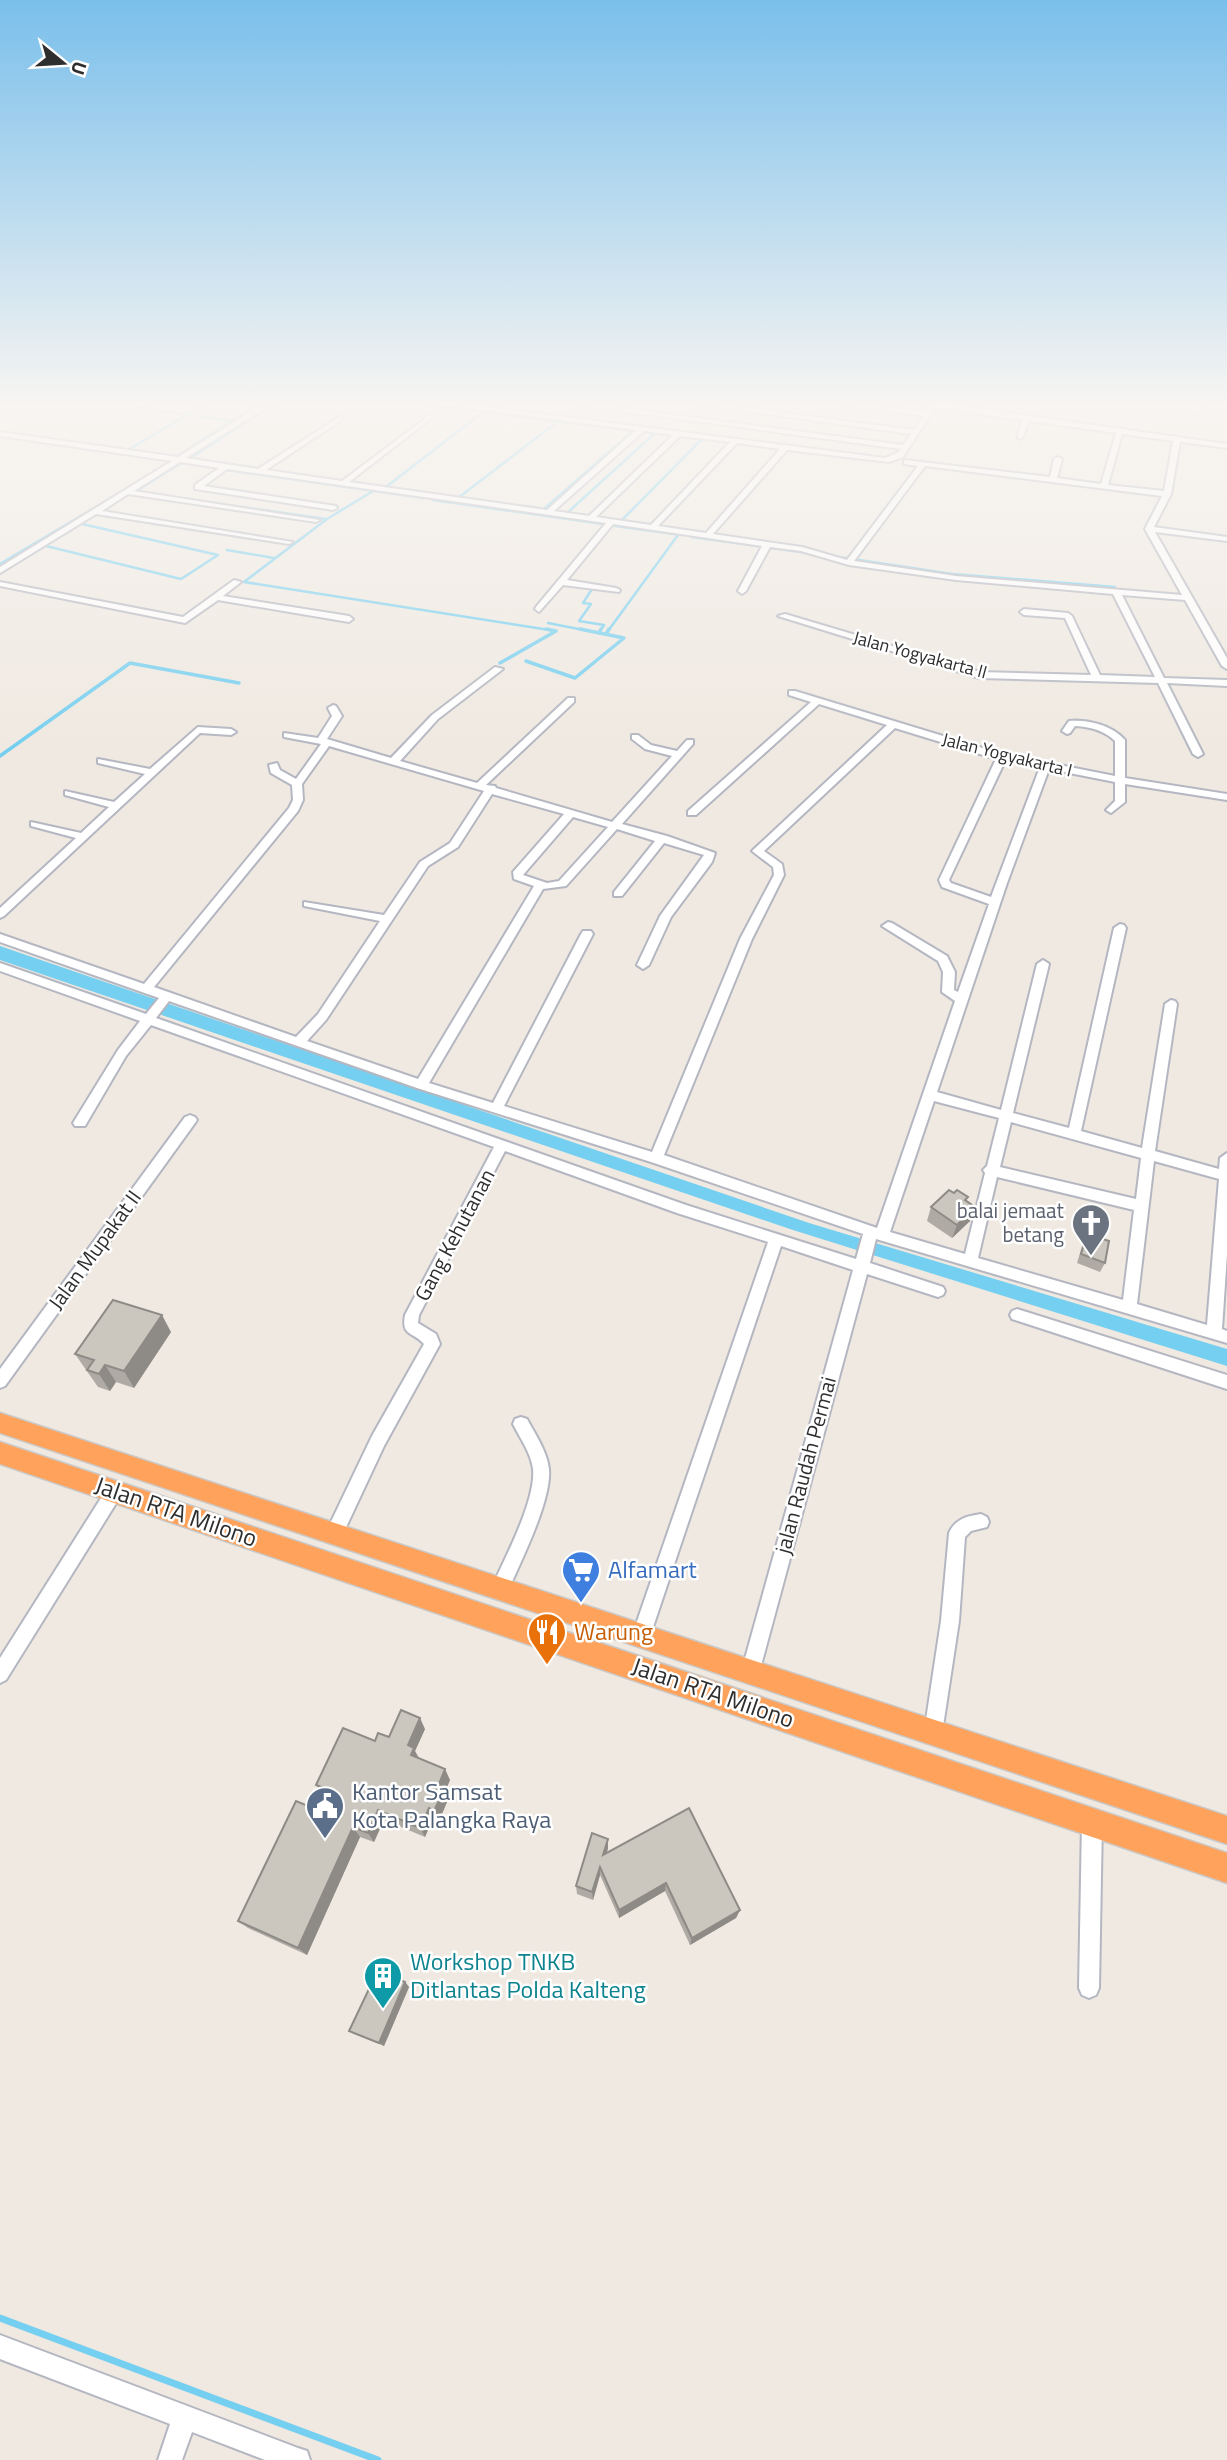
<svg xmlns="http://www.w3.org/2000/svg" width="1227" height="2460" font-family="'Titillium Web',sans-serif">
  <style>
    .water { fill: #75cff0 }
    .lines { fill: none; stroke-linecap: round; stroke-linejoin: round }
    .stream-far2 { stroke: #75cff0; stroke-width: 2.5 }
    .stream-far1 { stroke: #75cff0; stroke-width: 3.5 }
    .stream { stroke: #75cff0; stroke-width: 7 }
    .minor-casing { stroke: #b4b7c1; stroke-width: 4 }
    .highway-casing { stroke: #c9c9c9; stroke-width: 3 }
    .minor { fill: #fff; fill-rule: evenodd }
    .highway { fill: #ffa35c; fill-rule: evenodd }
    .wall { fill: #afaba4 }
    .shaded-wall { fill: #8e8b86 }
    .building { fill: #cbc7bf; stroke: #8e8b86; stroke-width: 2 }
    .labels { text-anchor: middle; stroke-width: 5; stroke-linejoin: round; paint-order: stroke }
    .far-street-label { font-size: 18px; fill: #2e2e2e; stroke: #fff }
    .worship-label { font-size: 21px; fill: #5b616d; stroke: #fff; text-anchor: end }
    .street-label { font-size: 21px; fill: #2e2e2e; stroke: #fff }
    .near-street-label { font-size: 24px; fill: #2e2e2e; stroke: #fff }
    .near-shop-label { font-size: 24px; fill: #366cbe; stroke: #fff; text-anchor: start }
    .near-food-label { font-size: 24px; fill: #c56008; stroke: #fff; text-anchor: start }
    .near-service-label { font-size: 24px; fill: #4e5e75; stroke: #fff; text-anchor: start }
    .near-culture-label { font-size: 24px; fill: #0d838f; stroke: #fff; text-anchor: start }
  </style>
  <rect width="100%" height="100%" fill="#efe9e1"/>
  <polygon class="water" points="0,946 809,1223 1227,1349 1227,1366 793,1230 0,960"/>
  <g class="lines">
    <g class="stream-far2">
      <polyline points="136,407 231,421"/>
      <polyline points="483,412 635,431"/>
      <polyline points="0,432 66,441"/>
      <polyline points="128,450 207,403"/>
      <polyline points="171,456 176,457 260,403"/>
      <polyline points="189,459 276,403"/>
      <polyline points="214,462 257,468"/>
      <polyline points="227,470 424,498"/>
      <polyline points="267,470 340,481"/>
      <polyline points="350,482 386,487 483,412 413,403"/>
      <polyline points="373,491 327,519 244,582 556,631"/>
      <polyline points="135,492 181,463 217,468"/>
      <polyline points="458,498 557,422"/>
      <polyline points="186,499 326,519"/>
      <polyline points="433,500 603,524"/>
      <polyline points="543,510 633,431"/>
      <polyline points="567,513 654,434"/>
      <polyline points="616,520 621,521 702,439 645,432"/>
      <polyline points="615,526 682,535"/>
      <polyline points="692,537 759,546"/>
      <polyline points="46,546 181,579 218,555 82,524"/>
      <polyline points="772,548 808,553"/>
      <polyline points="227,550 274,558"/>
      <polyline points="836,557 846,558"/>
      <polyline points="859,560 952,574 1115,587"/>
      <polyline points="0,564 123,491"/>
      <polyline points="592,589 583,603 591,604 579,621 604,625 600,631"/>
      <polyline points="548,623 589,631"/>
      <polyline points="608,631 678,535"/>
    </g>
    <g class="stream-far1">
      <polyline points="599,633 601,629"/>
      <polyline points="606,634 609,629"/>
      <polyline points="526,661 575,678 624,638 580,629"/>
      <polyline points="500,663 556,631 546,629"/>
      <polyline points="0,756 130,663 239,683"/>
    </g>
    <polyline class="stream" points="0,2318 378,2460"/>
    <defs>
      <g id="minor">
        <path d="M265 403H273L186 458 258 469 341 416 343 419 266 470 342 481 430 415 432 418 349 482 547 510 636 430 434 403H456L885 458 897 453 901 449 562 403H584L903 445 911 434 687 403H709L914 430 923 416 825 403H850L926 412 931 403H938L1227 444V448L1180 442 1171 494 1154 527 1227 537V541L1155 532 1227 658V669L1222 666 1185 600 1122 595 1164 678 1227 680V686L1167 683 1203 754 1198 757 1193 754 1158 683 979 678 778 616 785 614 980 672 1091 675 1065 618 1024 615 1020 612 1024 609 1068 613 1072 616 1100 675 1155 677 1113 594 956 580 849 565 801 551 770 547 746 591 742 594 738 591 762 546 613 524 567 580 616 588 620 590 619 592 563 585 539 612 535 609 536 607 606 523 227 469 204 486 336 506 337 508 333 510 195 489V485L219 468 180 462 134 491 320 520 316 522 128 494 102 511 293 542 289 544 96 514 0 573V567L172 461 0 436V432L178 457ZM935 408 1022 420 1017 437 1020 439 1023 437 1029 421 1116 433 1101 484 1057 478 1062 459 1058 457 1054 459 1050 477 904 460V464L918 466 847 560 802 547 713 534 787 450 889 462 903 457ZM644 431 673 435 589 516 554 511ZM1122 434 1173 441 1164 491 1108 485ZM680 436 730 442 651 525 596 517ZM737 443 780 449 706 533 658 526ZM925 466 1162 496 1145 529 1182 595 956 576 854 561Z"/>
        <polygon points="1194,403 1200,403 1197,413 1194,415 1191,413"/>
        <polygon points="1211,404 1227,407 1227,411 1209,407"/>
        <polygon points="234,580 241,582 223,596 349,616 353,619 349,622 218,600 185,623 0,586 0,582 183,617"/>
        <path d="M495 667 503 669 438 719 400 761 477 783 568 698H574V702L486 785 495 786 496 788 612 822 672 756 645 749 632 739V735H638L651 745 677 751 687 740H693V744L622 824 667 836 715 853 712 862 671 917 649 965 643 969 637 965 660 916 704 855 664 843 622 896H614V892L655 841 617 829 566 886 543 889 429 1083 493 1103 581 934 583 931H591L593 934 504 1106 652 1152 740 939 774 875 773 867 752 851 887 725 819 704 696 815H688V811L811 702 789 695V691H795L999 753 1115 776V741C1104 730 1090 727 1075 726L1070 733 1067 734 1062 731 1069 721C1088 719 1112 725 1125 740V778L1227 794V800L1125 784V802L1111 813 1106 810 1115 801V782L1049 769 1007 883 937 1092 1001 1110 1037 964 1043 960 1049 964 1013 1113 1069 1128 1114 928 1120 924 1124 925 1126 928 1081 1131 1142 1148 1165 1004 1171 1000 1175 1001 1177 1004 1155 1151 1219 1169 1220 1158 1227 1153V1254L1222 1329 1227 1331V1343L876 1239 870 1263 943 1287 945 1291 943 1295 938 1297 867 1274 759 1673 756 1679 750 1682 744 1679 741 1673 853 1270 781 1246 650 1636 647 1642 641 1645 635 1642 632 1636 768 1242 677 1213 505 1151 419 1315 418 1323 436 1334 440 1344 384 1446 341 1538 335 1540 329 1538 327 1532 329 1526 372 1436 424 1344C413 1331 401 1337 405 1315L494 1147 151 1025 126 1056 85 1126H75L73 1123 118 1050 140 1021 0 971V963L146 1014 159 998 0 942V934L144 984 289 808 293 800 292 785 271 773 269 765 277 763 280 770 296 779 321 744 284 737V733L318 738 332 716 328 708 333 705 336 706 342 716 327 739 391 758 432 715ZM895 728 996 759 939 880 942 887 989 904 958 992 954 990 955 972 947 956 892 923 888 922 882 926 938 961 943 972 942 992 955 1001 877 1228 664 1155 752 939 784 875 782 864 764 851ZM329 746 484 791 450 843 420 862 384 915 304 902V906L380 921 318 1014 296 1037 154 987 298 811 303 800 302 784ZM1005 761 1040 767 991 897 951 883 949 880ZM492 794 564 814 513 872 514 879 534 886 418 1079 307 1041 326 1020 428 866 458 847ZM573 817 608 827 559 881 547 883 523 875ZM169 1001 417 1088 651 1162 863 1234 856 1259 686 1205 156 1018ZM934 1101 999 1118 987 1166 983 1170 985 1173 965 1254 890 1232ZM1011 1122 1141 1158 1136 1199 1000 1167ZM1154 1161 1219 1179 1207 1325 1137 1304ZM997 1177 1134 1210 1123 1300 978 1258Z"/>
        <polygon points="198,727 231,729 236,732 231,735 200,733 4,916 0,918 0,908 76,838 31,826 31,822 81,833 109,807 65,795 65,791 114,802 145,774 98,763 98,759 150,769"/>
        <polygon points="190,1115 195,1117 197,1120 195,1123 5,1386 0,1388 0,1369 185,1117"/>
        <polygon points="1017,1309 1227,1375 1227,1389 1012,1319 1010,1315 1012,1311"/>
        <path d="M521 1417 527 1419C535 1434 547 1451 549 1469 552 1500 520 1563 507 1593L501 1595 495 1593 492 1587C505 1558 536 1500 533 1469 531 1453 520 1438 513 1424L515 1419Z"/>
        <polygon points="114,1485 120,1487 122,1492 120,1497 6,1680 0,1683 0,1658 108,1487"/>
        <path d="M981 1514 987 1517 989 1522 987 1527 971 1531 965 1537 959 1621 942 1733 940 1740 933 1742 926 1740 924 1733 941 1621 949 1533C955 1519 967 1516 981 1514Z"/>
        <polygon points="1092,1811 1099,1814 1102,1821 1099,1988 1096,1995 1089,1998 1082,1995 1079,1988 1082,1821 1085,1814"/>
        <polygon points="0,2335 298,2448 307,2451 310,2460 265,2460 192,2432 182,2460 158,2460 170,2424 0,2359"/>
      </g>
      <g id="highway">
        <polygon points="0,1413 1227,1816 1227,1844 0,1433"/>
        <polygon points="0,1442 1227,1853 1227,1883 0,1464"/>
      </g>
    </defs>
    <use href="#minor" class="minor-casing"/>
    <use href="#highway" class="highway-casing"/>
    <use href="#minor" class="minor"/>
    <use href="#highway" class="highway"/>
  </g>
  <g class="wall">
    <polygon points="967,1201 975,1207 970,1221 952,1238 927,1221 931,1207"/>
    <polygon points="1087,1234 1105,1263 1100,1272 1077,1263 1083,1243"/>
    <polygon points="171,1332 134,1388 116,1382 110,1391 98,1387 75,1354"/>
    <polygon points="425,1729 415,1751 419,1758 450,1780 444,1794 447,1802 439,1821 433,1818 425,1837 384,1820 374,1842 360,1837 307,1955 248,1928 238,1921 325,1813 332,1799 323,1795 316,1785 375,1741"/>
    <polygon points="608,1839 608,1848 607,1853 740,1910 736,1918 690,1945 665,1891 619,1918 600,1875 593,1900 577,1894 576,1886"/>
    <polygon points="405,1982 409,1987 384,2046 354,2034 349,2031"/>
  </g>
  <g class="shaded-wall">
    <polygon points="975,1207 970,1221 952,1238 957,1225"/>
    <polygon points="162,1315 171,1332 134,1388 124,1371"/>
    <polygon points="105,1365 116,1382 110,1391 99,1374"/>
    <polygon points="420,1718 425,1729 415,1751 419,1759 416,1766 408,1745"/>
    <polygon points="445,1769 450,1780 444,1794 447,1802 439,1821 434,1811 437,1789"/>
    <polygon points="429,1808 433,1818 425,1837 420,1828"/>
    <polygon points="378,1810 384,1820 374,1842 368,1833"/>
    <polygon points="353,1827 360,1837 307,1955 298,1948"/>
    <polygon points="608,1839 608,1848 603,1864 603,1855"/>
    <polygon points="600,1867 600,1875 593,1900 592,1892"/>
    <polygon points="666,1883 665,1891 619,1918 619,1910"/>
    <polygon points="740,1910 736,1918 690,1945 692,1938"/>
    <polygon points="405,1982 409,1987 384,2046 379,2043"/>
  </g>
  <g class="building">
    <polygon points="949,1190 954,1193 957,1190 968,1197 965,1200 975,1207 957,1225 931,1207"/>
    <polygon points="1087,1234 1109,1241 1105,1263 1081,1254"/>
    <polygon points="113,1300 162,1315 124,1371 105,1365 99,1374 87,1370 94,1360 75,1354"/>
    <polygon points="401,1710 420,1718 408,1745 414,1748 411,1755 445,1769 437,1789 443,1792 434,1811 429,1808 420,1828 378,1810 368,1833 353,1827 298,1948 238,1921 296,1801 325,1813 335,1792 316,1785 343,1728 375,1741 378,1733 389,1737"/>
    <polygon points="689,1808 740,1910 692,1938 666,1883 619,1910 600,1867 592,1892 576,1886 592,1833 608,1839 603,1855"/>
    <polygon points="378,1970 405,1982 379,2043 349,2031"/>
  </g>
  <linearGradient id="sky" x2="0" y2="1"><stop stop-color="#7abfeb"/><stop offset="0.54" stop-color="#f8f5f2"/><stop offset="1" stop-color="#f8f5f2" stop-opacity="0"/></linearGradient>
  <rect width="1227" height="748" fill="url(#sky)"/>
  <defs>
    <symbol id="church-pin" viewBox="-11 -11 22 30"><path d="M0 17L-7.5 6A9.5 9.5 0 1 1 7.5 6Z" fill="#6b7280" stroke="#fff"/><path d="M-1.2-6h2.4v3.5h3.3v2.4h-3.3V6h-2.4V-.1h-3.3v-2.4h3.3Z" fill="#fff"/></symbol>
    <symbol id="supermarket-pin" viewBox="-11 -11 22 30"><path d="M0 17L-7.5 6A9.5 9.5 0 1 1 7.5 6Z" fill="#3f7fe0" stroke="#fff"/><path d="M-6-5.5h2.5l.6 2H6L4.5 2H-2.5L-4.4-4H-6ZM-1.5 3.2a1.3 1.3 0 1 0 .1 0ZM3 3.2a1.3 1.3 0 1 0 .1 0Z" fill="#fff"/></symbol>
    <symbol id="restaurant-pin" viewBox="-11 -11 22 30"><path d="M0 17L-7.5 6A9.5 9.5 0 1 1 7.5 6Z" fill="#e8710a" stroke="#fff"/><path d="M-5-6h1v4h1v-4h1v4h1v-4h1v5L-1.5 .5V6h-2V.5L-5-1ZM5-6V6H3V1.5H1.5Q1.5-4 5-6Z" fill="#fff"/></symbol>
    <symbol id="civic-pin" viewBox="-11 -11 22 30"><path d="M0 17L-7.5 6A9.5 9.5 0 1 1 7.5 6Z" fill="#5c6f8a" stroke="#fff"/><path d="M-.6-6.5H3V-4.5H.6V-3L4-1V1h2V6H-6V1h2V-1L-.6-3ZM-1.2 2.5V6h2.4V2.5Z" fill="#fff"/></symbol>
    <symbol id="building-pin" viewBox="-11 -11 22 30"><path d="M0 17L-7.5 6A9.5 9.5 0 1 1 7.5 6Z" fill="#0f9aa8" stroke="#fff"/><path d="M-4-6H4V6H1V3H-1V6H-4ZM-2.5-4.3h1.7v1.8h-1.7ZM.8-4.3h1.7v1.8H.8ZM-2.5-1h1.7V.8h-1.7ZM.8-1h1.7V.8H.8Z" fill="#fff"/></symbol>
  </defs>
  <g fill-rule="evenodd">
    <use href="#church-pin" x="1069" y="1201" width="44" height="60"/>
    <use href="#supermarket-pin" x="559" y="1548" width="44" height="60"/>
    <use href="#restaurant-pin" x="525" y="1610" width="44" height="60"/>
    <use href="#civic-pin" x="303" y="1784" width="44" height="60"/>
    <use href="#building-pin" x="361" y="1954" width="44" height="60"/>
  </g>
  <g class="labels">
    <g class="far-street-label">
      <text transform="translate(920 655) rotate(15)" y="6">Jalan Yogyakarta II</text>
      <text transform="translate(1007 755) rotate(14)" y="6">Jalan Yogyakarta I</text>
    </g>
    <g class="worship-label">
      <text x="1064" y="1218">balai jemaat<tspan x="1064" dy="24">betang</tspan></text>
    </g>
    <g class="street-label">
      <text transform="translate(455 1235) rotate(-62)" y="7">Gang Kehutanan</text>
      <text transform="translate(95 1250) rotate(-54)" y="7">Jalan Mupakat II</text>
      <text transform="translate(806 1465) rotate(-75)" y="7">jalan Raudah Permai</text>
    </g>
    <g class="near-street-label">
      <text transform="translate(176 1512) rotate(19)" y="8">Jalan RTA Milono</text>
      <text transform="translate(713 1693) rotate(19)" y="8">Jalan RTA Milono</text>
    </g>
    <g class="near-shop-label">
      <text x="608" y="1578">Alfamart</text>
    </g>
    <g class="near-food-label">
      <text x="574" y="1640">Warung</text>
    </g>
    <g class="near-service-label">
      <text x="352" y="1800">Kantor Samsat<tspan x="352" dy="28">Kota Palangka Raya</tspan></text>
    </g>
    <g class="near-culture-label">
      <text x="410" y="1970">Workshop TNKB<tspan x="410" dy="28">Ditlantas Polda Kalteng</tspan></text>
    </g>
  </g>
  <g transform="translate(63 63) rotate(108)" stroke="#ffffff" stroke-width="5" paint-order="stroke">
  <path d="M0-5L12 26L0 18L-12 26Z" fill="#2e2e2e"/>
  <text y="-10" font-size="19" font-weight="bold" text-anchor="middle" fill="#2e2e2e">U</text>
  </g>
</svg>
